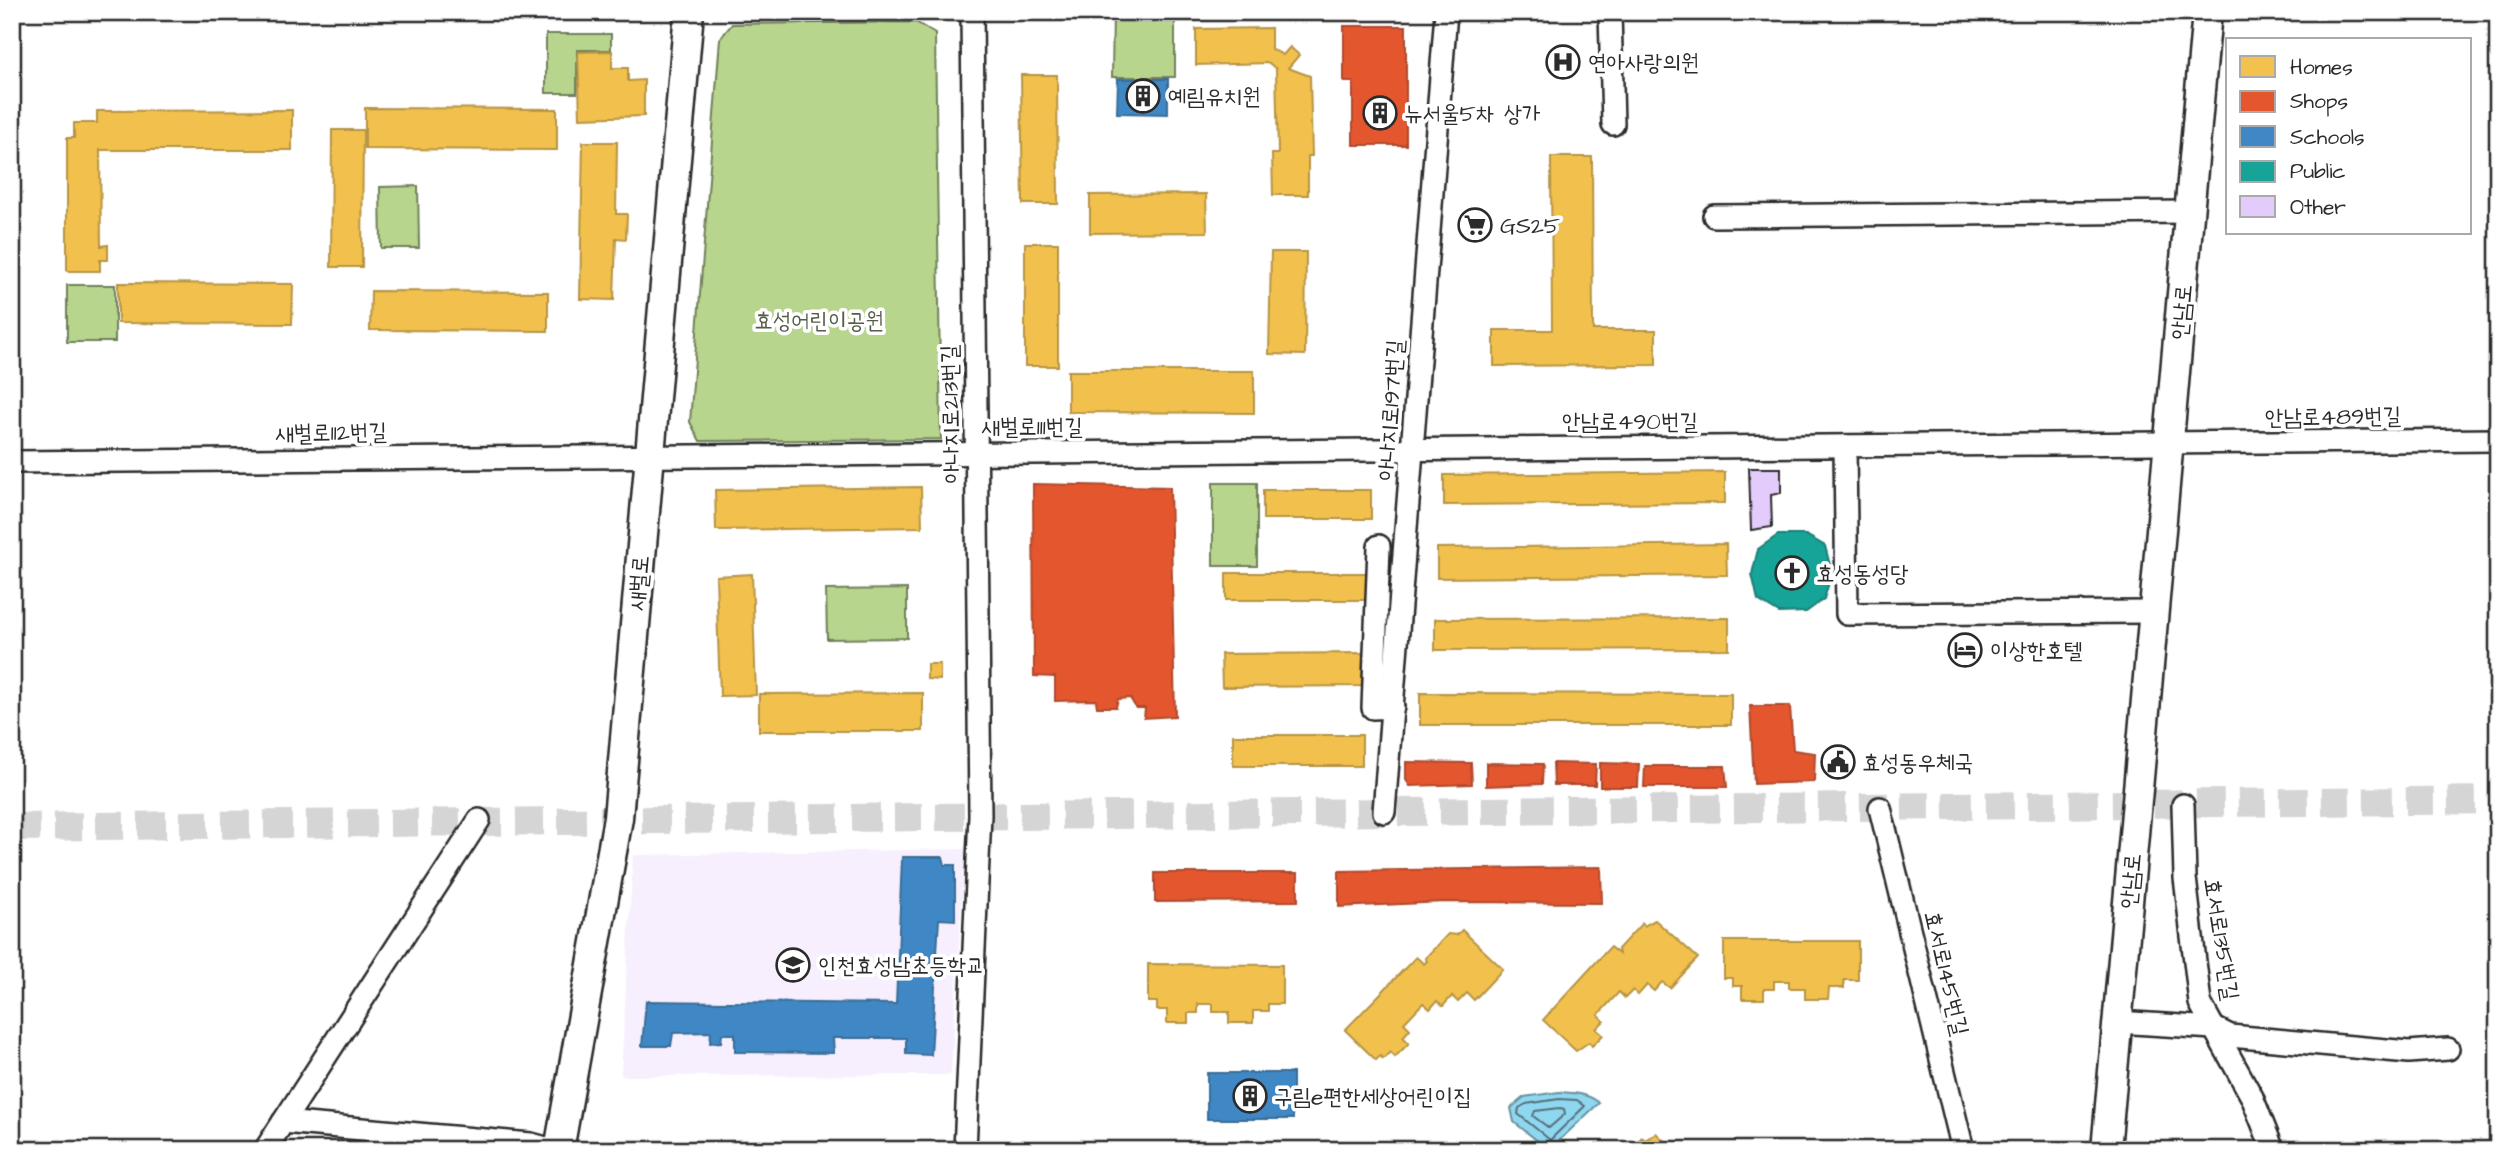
<svg xmlns="http://www.w3.org/2000/svg" width="2510" height="1162" font-family="'Architects Daughter','Poor Story',sans-serif">
  <style>
    .built { fill: #f7effe }
    .green { fill: #b7d58d; stroke: #71805c; stroke-width: 2 }
    .water { fill: #8fd7f0; stroke: #6792a1; stroke-width: 2 }
    .homes { fill: #f2c14e; stroke: #b69444; stroke-width: 2 }
    .shops { fill: #e4572e; stroke: #ac4a2d; stroke-width: 2 }
    .schools { fill: #3f88c5; stroke: #396c97; stroke-width: 2 }
    .public { fill: #17a398; stroke: #1d7f77; stroke-width: 2 }
    .lines { fill: none; stroke-linecap: round; stroke-linejoin: round }
    .shore { stroke: #53707a; stroke-width: 2 }
    .building { fill: #e3cbfb; stroke: #2b2b2b; stroke-width: 2 }
    .secondary-tunnel { stroke: #d5d5d5; stroke-width: 28; stroke-dasharray: 28 14; stroke-linecap: butt }
    .street-casing { stroke: #2b2b2b; stroke-width: 26 }
    .secondary-casing { stroke: #2b2b2b; stroke-width: 33 }
    .street { stroke: #fff; stroke-width: 21 }
    .secondary { stroke: #fff; stroke-width: 28 }
    .labels { text-anchor: middle; stroke-width: 7; stroke-linejoin: round; paint-order: stroke }
    .poi-label { font-size: 23px; fill: #2b2b2b; stroke: #fff; text-anchor: start }
    .street-label { font-size: 23px; fill: #2b2b2b; stroke: #fff }
    .park-label { font-size: 23px; fill: #555e48; stroke: #fff }
  </style>
  <rect width="100%" height="100%" fill="#fff"/>
  <filter id="ink" filterUnits="userSpaceOnUse"><feTurbulence type="fractalNoise" baseFrequency=".0143" numOctaves="2"/><feDisplacementMap in="SourceGraphic" scale="14" xChannelSelector="R" yChannelSelector="G"/><feConvolveMatrix kernelMatrix="1 2 1 2 8 2 1 2 1" color-interpolation-filters="sRGB"/></filter>
  <g filter="url(#ink)">
    <polygon class="built" points="965,849 951,1075 621,1076 633,855"/>
    <g class="green">
      <polygon points="1113,12 1175,12 1175,77 1112,77"/>
      <polygon points="916,22 935,34 941,439 700,441 690,422 720,39 732,24"/>
      <polygon points="546,34 611,34 611,50 577,50 577,93 546,93"/>
      <polygon points="418,186 419,248 381,248 380,187"/>
      <rect x="67" y="285" width="48" height="57"/>
      <rect x="1213" y="483" width="44" height="83"/>
      <polygon points="907,589 907,638 827,639 826,590"/>
    </g>
    <path class="water" d="M1559 1092C1573 1093 1588 1093 1599 1103L1549 1150 1514 1122 1511 1108 1524 1097Z"/>
    <g class="homes">
      <polygon points="1271,28 1271,49 1283,55 1290,47 1299,55 1288,68 1310,76 1312,156 1308,156 1308,195 1273,195 1272,154 1278,154 1276,69 1269,63 1196,65 1196,29"/>
      <polygon points="612,51 612,68 628,68 628,81 644,80 644,116 580,118 578,52"/>
      <polygon points="1021,75 1057,75 1058,204 1023,204"/>
      <polygon points="365,108 557,109 557,150 365,149"/>
      <polygon points="292,110 292,150 100,150 101,246 108,245 108,260 100,260 100,271 67,271 67,138 74,138 74,123 97,123 97,111"/>
      <polygon points="332,130 363,130 362,267 331,267"/>
      <polygon points="583,142 617,142 616,214 627,214 626,239 616,238 614,300 580,299"/>
      <polygon points="1551,157 1592,157 1593,330 1656,330 1656,365 1494,366 1494,330 1552,330"/>
      <polygon points="1206,194 1207,232 1090,233 1090,195"/>
      <rect x="1025" y="243" width="33" height="123"/>
      <polygon points="1271,252 1306,252 1305,355 1269,354"/>
      <polygon points="118,283 293,284 292,324 118,323"/>
      <polygon points="371,291 548,292 548,331 370,330"/>
      <polygon points="1068,371 1254,371 1254,413 1068,412"/>
      <polygon points="1725,472 1725,503 1444,505 1444,475"/>
      <polygon points="921,487 922,527 716,530 715,490"/>
      <rect x="1263" y="490" width="108" height="29"/>
      <polygon points="1726,544 1727,575 1437,578 1437,548"/>
      <rect x="1226" y="573" width="145" height="27"/>
      <polygon points="752,574 756,695 720,696 716,576"/>
      <polygon points="1729,618 1729,649 1435,650 1435,619"/>
      <polygon points="1369,653 1369,686 1222,687 1221,654"/>
      <polygon points="927,664 940,664 940,680 927,679"/>
      <polygon points="923,693 923,731 759,731 759,694"/>
      <polygon points="1420,693 1731,694 1731,725 1420,725"/>
      <rect x="1233" y="735" width="129" height="31"/>
      <polygon points="1655,920 1698,958 1670,988 1662,982 1654,991 1647,985 1638,995 1633,990 1625,998 1619,992 1598,1015 1604,1021 1596,1029 1603,1035 1592,1046 1589,1042 1576,1051 1543,1020 1610,947 1619,954 1618,949 1642,923 1644,926"/>
      <polygon points="1462,930 1503,969 1474,1000 1467,993 1458,1002 1452,996 1443,1006 1437,1001 1430,1009 1423,1003 1404,1023 1410,1029 1403,1037 1409,1043 1395,1057 1390,1052 1383,1059 1380,1056 1376,1060 1345,1030 1416,957 1424,964 1427,961 1425,958 1448,934 1457,935"/>
      <polygon points="1724,941 1858,941 1858,980 1844,980 1844,988 1829,988 1828,999 1805,999 1805,988 1789,988 1789,981 1774,981 1774,989 1764,989 1764,999 1742,999 1742,986 1733,986 1733,978 1724,978"/>
      <polygon points="1148,964 1282,965 1282,1004 1268,1004 1268,1011 1253,1011 1253,1023 1229,1023 1229,1012 1213,1012 1213,1004 1198,1004 1198,1013 1188,1013 1188,1023 1167,1023 1167,1010 1157,1010 1157,1002 1148,1002"/>
      <polygon points="1656,1133 1674,1150 1630,1150 1642,1137 1645,1140"/>
    </g>
    <g class="shops">
      <polygon points="1344,26 1406,26 1406,145 1353,145 1353,82 1344,82"/>
      <polygon points="1033,484 1170,487 1175,716 1144,718 1145,708 1136,708 1130,698 1118,699 1116,707 1097,707 1096,700 1055,701 1055,677 1034,676"/>
      <polygon points="1750,706 1790,706 1793,750 1815,753 1814,782 1754,784"/>
      <polygon points="1406,762 1471,763 1472,784 1410,786 1406,780"/>
      <polygon points="1486,763 1543,764 1542,784 1486,786"/>
      <polygon points="1553,763 1596,764 1595,785 1554,785"/>
      <polygon points="1600,763 1639,764 1638,787 1600,787"/>
      <polygon points="1645,766 1725,766 1727,787 1644,787"/>
      <polygon points="1601,867 1602,903 1445,902 1339,907 1339,871"/>
      <polygon points="1155,873 1298,873 1298,901 1155,902"/>
    </g>
    <g class="schools">
      <polygon points="1118,79 1168,79 1168,114 1117,113"/>
      <polygon points="902,857 943,857 945,865 955,865 955,920 939,919 931,1055 906,1054 906,1038 833,1038 834,1053 735,1052 735,1034 722,1034 721,1042 710,1043 711,1032 673,1033 671,1046 642,1046 646,1001 896,1004"/>
      <rect x="1207" y="1073" width="86" height="46"/>
    </g>
    <polygon class="public" points="1778,535 1806,535 1825,546 1832,573 1824,599 1806,612 1779,613 1758,600 1752,574 1758,549"/>
    <g class="lines">
      <g class="shore">
        <polygon points="1559,1099 1577,1100 1585,1106 1550,1140 1518,1114 1519,1108 1526,1104"/>
        <polygon points="1560,1108 1564,1109 1565,1114 1549,1128 1533,1116 1535,1111"/>
      </g>
    </g>
    <polygon class="building" points="1749,468 1781,468 1781,493 1771,495 1772,527 1751,530"/>
    <g class="lines">
      <polyline class="secondary-tunnel" points="12,827 2498,800"/>
      <defs>
        <g id="street">
          <polyline points="1610,12 1613,124"/>
          <polyline points="1714,216 2189,212"/>
          <polyline points="1845,446 1847,614 2153,612"/>
          <polyline points="12,462 2498,440"/>
          <polyline points="1379,546 1373,708 1393,707"/>
          <polyline points="2183,805 2185,878 2200,1003 2252,1097 2273,1150"/>
          <polyline points="1880,808 1963,1150"/>
          <polyline points="1384,812 1446,12"/>
          <polyline points="2117,1022 2214,1028 2230,1036 2409,1052 2448,1049"/>
          <polyline points="283,1122 531,1144 553,1150"/>
          <polyline points="265,1150 479,820"/>
          <polyline points="965,1150 980,815 972,12"/>
        </g>
        <g id="secondary">
          <polyline points="559,1150 618,818 689,12"/>
          <polyline points="2106,1150 2207,12"/>
        </g>
      </defs>
      <use href="#street" class="street-casing"/>
      <use href="#secondary" class="secondary-casing"/>
      <use href="#street" class="street"/>
      <use href="#secondary" class="secondary"/>
    </g>
  </g>
  <defs>
    <symbol id="hospital-ring" viewBox="-11 -11 22 22"><circle r="9.5" fill="#fff" stroke="#2b2b2b" stroke-width="1.5"/><path d="M-5-5h3v3.5h4V-5h3V5h-3V1.5h-4V5h-3Z" fill="#2b2b2b"/></symbol>
    <symbol id="building-ring" viewBox="-11 -11 22 22"><circle r="9.5" fill="#fff" stroke="#2b2b2b" stroke-width="1.5"/><path d="M-4-6H4V6H1V3H-1V6H-4ZM-2.5-4.3h1.7v1.8h-1.7ZM.8-4.3h1.7v1.8H.8ZM-2.5-1h1.7V.8h-1.7ZM.8-1h1.7V.8H.8Z" fill="#2b2b2b"/></symbol>
    <symbol id="supermarket-ring" viewBox="-11 -11 22 22"><circle r="9.5" fill="#fff" stroke="#2b2b2b" stroke-width="1.5"/><path d="M-6-5.5h2.5l.6 2H6L4.5 2H-2.5L-4.4-4H-6ZM-1.5 3.2a1.3 1.3 0 1 0 .1 0ZM3 3.2a1.3 1.3 0 1 0 .1 0Z" fill="#2b2b2b"/></symbol>
    <symbol id="church-ring" viewBox="-11 -11 22 22"><circle r="9.5" fill="#fff" stroke="#2b2b2b" stroke-width="1.5"/><path d="M-1.2-6h2.4v3.5h3.3v2.4h-3.3V6h-2.4V-.1h-3.3v-2.4h3.3Z" fill="#2b2b2b"/></symbol>
    <symbol id="hotel-ring" viewBox="-11 -11 22 22"><circle r="9.5" fill="#fff" stroke="#2b2b2b" stroke-width="1.5"/><path d="M-6-4.5h1.5V1H6V5H4.5V3h-9V5H-6ZM-4 0a1.8 1.8 0 1 1 3.6 0ZM.5 0V-2.5h3Q6-2.5 6 0Z" fill="#2b2b2b"/></symbol>
    <symbol id="civic-ring" viewBox="-11 -11 22 22"><circle r="9.5" fill="#fff" stroke="#2b2b2b" stroke-width="1.5"/><path d="M-.6-6.5H3V-4.5H.6V-3L4-1V1h2V6H-6V1h2V-1L-.6-3ZM-1.2 2.5V6h2.4V2.5Z" fill="#2b2b2b"/></symbol>
    <symbol id="school-ring" viewBox="-11 -11 22 22"><circle r="9.5" fill="#fff" stroke="#2b2b2b" stroke-width="1.5"/><path d="M0-5L7-2L0 1L-7-2ZM-4 1L0 2.5L4 1V4Q0 6-4 4Z" fill="#2b2b2b"/></symbol>
  </defs>
  <g fill-rule="evenodd">
    <use href="#hospital-ring" x="1544" y="43" width="38" height="38"/>
    <use href="#building-ring" x="1124" y="77" width="38" height="38"/>
    <use href="#building-ring" x="1361" y="94" width="38" height="38"/>
    <use href="#supermarket-ring" x="1456" y="206" width="38" height="38"/>
    <use href="#church-ring" x="1773" y="554" width="38" height="38"/>
    <use href="#hotel-ring" x="1946" y="631" width="38" height="38"/>
    <use href="#civic-ring" x="1819" y="743" width="38" height="38"/>
    <use href="#school-ring" x="774" y="946" width="38" height="38"/>
    <use href="#building-ring" x="1231" y="1077" width="38" height="38"/>
  </g>
  <g class="labels">
    <g class="poi-label">
      <text x="1588" y="70">연아사랑의원</text>
      <text x="1168" y="104">예림유치원</text>
      <text x="1404" y="121">뉴서울5차 상가</text>
      <text x="1500" y="233">GS25</text>
      <text x="1816" y="581">효성동성당</text>
      <text x="1990" y="658">이상한호텔</text>
      <text x="1862" y="770">효성동우체국</text>
      <text x="818" y="973">인천효성남초등학교</text>
      <text x="1274" y="1104">구림e편한세상어린이집</text>
    </g>
    <g class="street-label">
      <text transform="translate(2181 312) rotate(-85)" y="8">안남로</text>
      <text transform="translate(1390 410) rotate(-86)" y="8">아나지로197번길</text>
      <text transform="translate(950 414) rotate(-91)" y="8">아나지로213번길</text>
      <text transform="translate(2333 416) rotate(-1)" y="8">안남로489번길</text>
      <text x="1630" y="429">안남로490번길</text>
      <text x="1032" y="434">새벌로111번길</text>
      <text transform="translate(331 432) rotate(-1)" y="8">새벌로112번길</text>
      <text transform="translate(638 583) rotate(-85)" y="8">새벌로</text>
      <text transform="translate(2130 881) rotate(-85)" y="8">안남로</text>
      <text transform="translate(2222 939) rotate(81)" y="8">효서로135번길</text>
      <text transform="translate(1947 973) rotate(77)" y="8">효서로145번길</text>
    </g>
    <g class="park-label">
      <text x="819" y="328">효성어린이공원</text>
    </g>
  </g>
  <rect width="2510" height="1162" fill="none" stroke="#fff" stroke-width="42"/>
  <rect x="21" y="21" width="2468" height="1120" fill="none" stroke="#2b2b2b" stroke-width="2.5" filter="url(#ink)"/>
  <rect x="2226" y="38" width="245" height="196" fill="#ffffff" stroke="#aaaaaa" stroke-width="2"/>
  <rect x="2240" y="56" width="35" height="21" fill="#f2c14e" stroke="#aaaaaa" stroke-width="2"/>
  <text x="2290" y="74" font-size="21" fill="#2b2b2b">Homes</text>
  <rect x="2240" y="91" width="35" height="21" fill="#e4572e" stroke="#aaaaaa" stroke-width="2"/>
  <text x="2290" y="108" font-size="21" fill="#2b2b2b">Shops</text>
  <rect x="2240" y="126" width="35" height="21" fill="#3f88c5" stroke="#aaaaaa" stroke-width="2"/>
  <text x="2290" y="144" font-size="21" fill="#2b2b2b">Schools</text>
  <rect x="2240" y="161" width="35" height="21" fill="#17a398" stroke="#aaaaaa" stroke-width="2"/>
  <text x="2290" y="178" font-size="21" fill="#2b2b2b">Public</text>
  <rect x="2240" y="196" width="35" height="21" fill="#e3cbfb" stroke="#aaaaaa" stroke-width="2"/>
  <text x="2290" y="214" font-size="21" fill="#2b2b2b">Other</text>
</svg>
